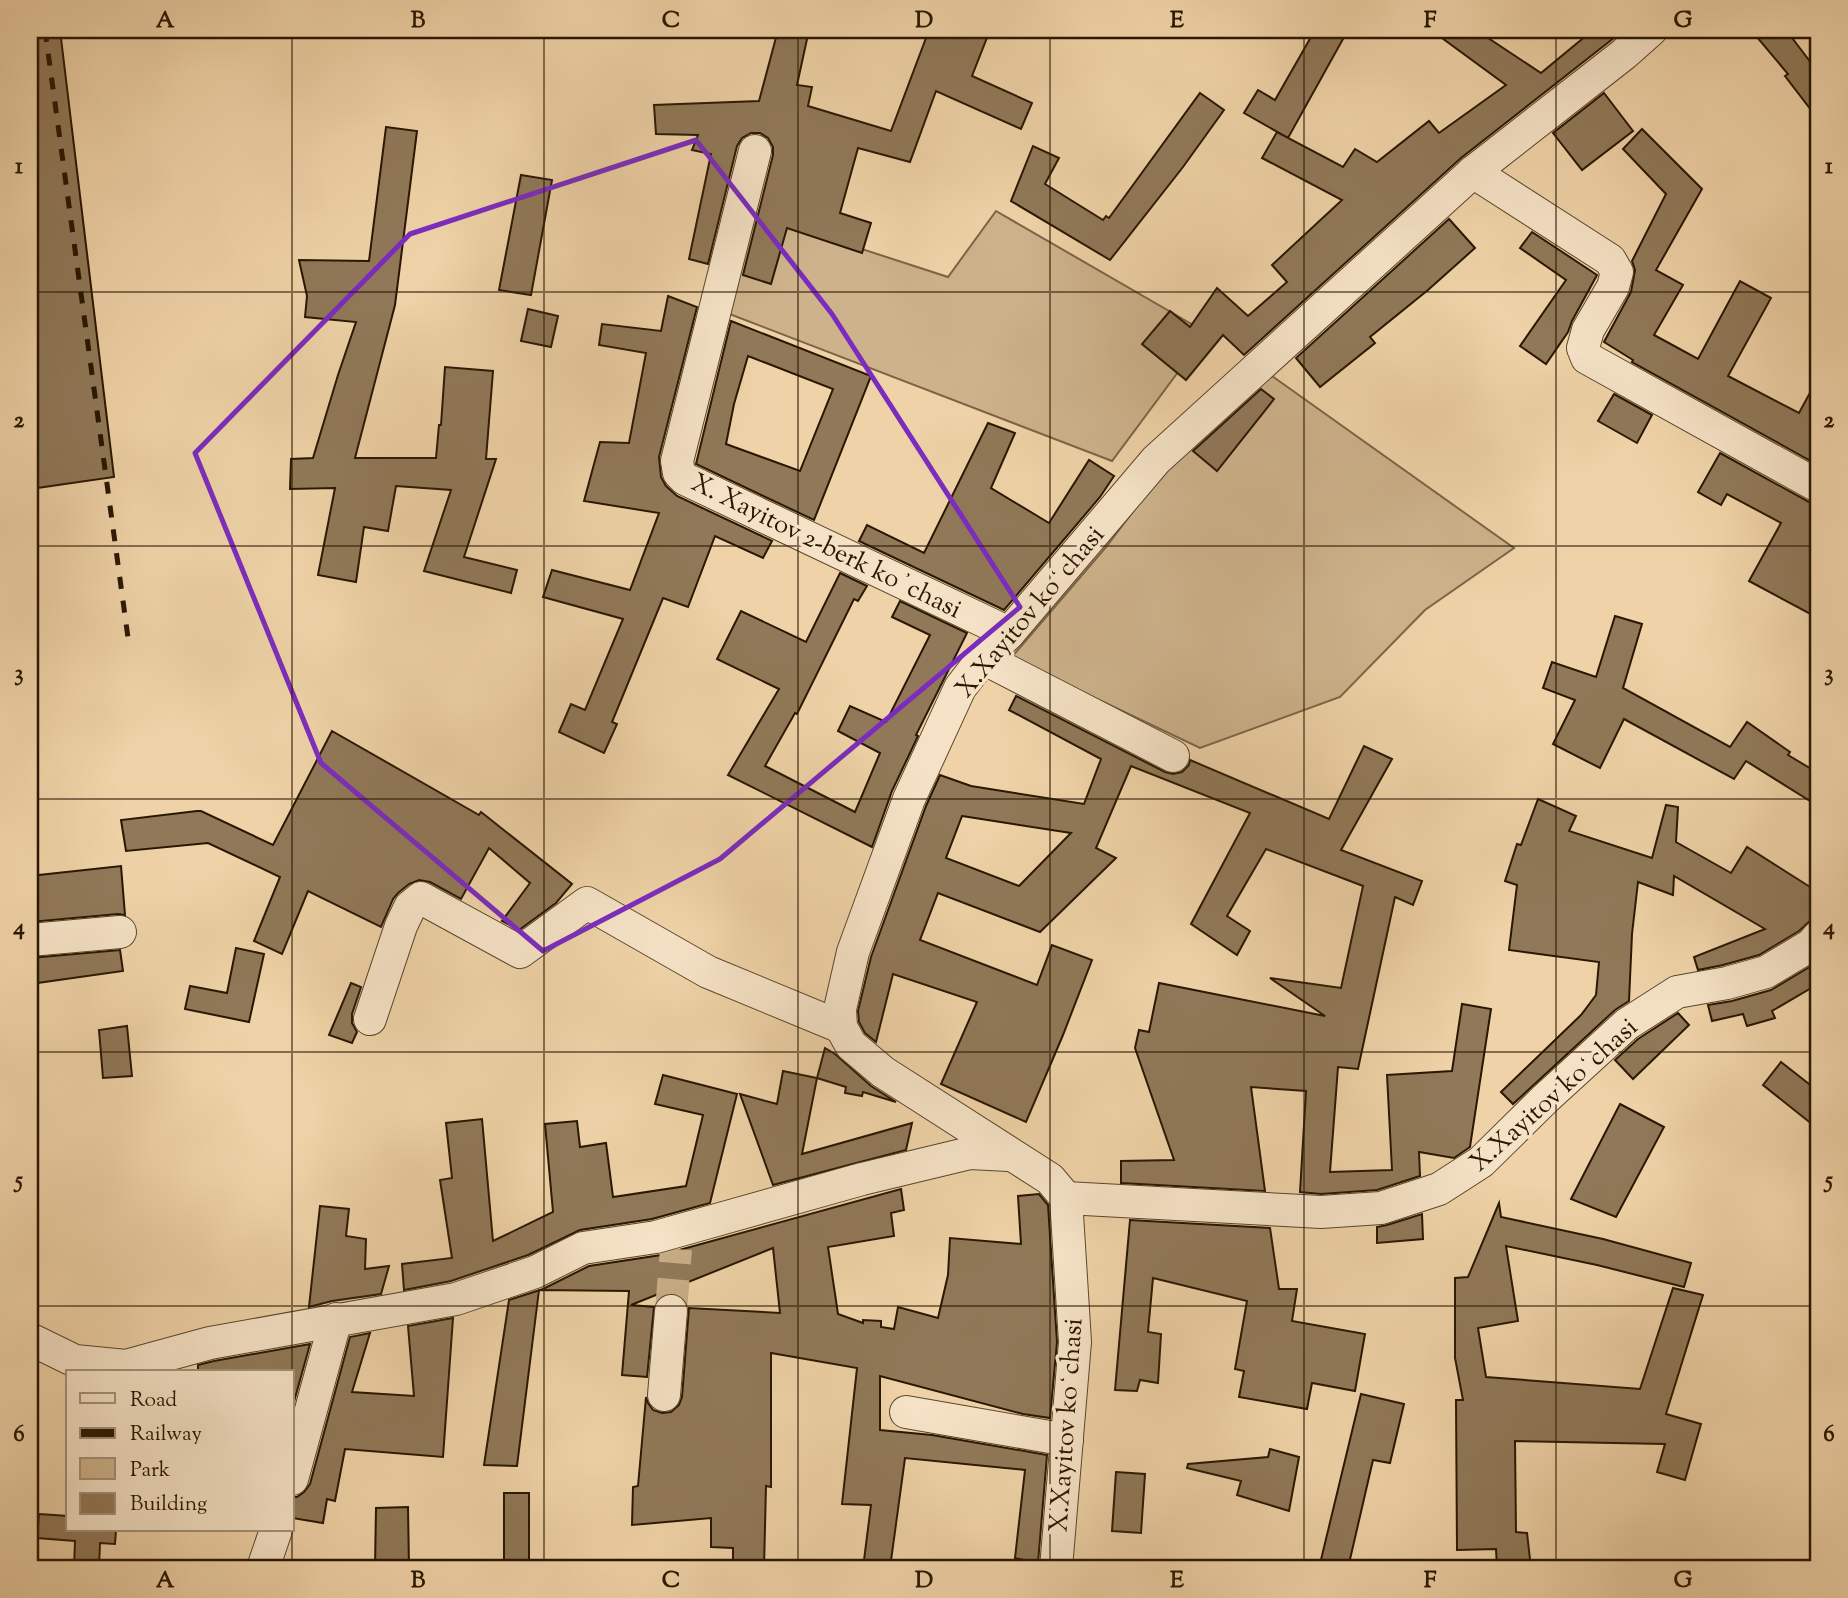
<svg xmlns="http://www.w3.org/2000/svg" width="1848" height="1598" font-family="'Sorts Mill Goudy',serif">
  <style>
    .green { fill: #cdb28b; stroke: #7b6446; stroke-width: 2 }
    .building { fill: #907858; stroke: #291702; stroke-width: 2; fill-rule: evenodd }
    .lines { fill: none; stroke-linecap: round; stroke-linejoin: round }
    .minor-tunnel { stroke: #c7ad86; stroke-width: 32; stroke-dasharray: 32 16; stroke-linecap: butt }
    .minor-casing { stroke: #5a462b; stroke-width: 34 }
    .minor { stroke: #f5e2c6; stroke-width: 32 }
    .rail { stroke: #291702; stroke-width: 5; stroke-dasharray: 12 12; stroke-linecap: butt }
    .marked { fill: none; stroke: #7b2cbf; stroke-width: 5; stroke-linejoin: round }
    .grid { fill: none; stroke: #291702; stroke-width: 2; stroke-opacity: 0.55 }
    .labels { text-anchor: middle; stroke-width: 7; stroke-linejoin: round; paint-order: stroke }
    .street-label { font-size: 26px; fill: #291702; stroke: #f5e2c6 }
    .neatline { fill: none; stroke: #291702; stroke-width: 2.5 }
    .grid-label { font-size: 23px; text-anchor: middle; font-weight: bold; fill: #291702 }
  </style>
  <rect width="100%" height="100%" fill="#efd2a7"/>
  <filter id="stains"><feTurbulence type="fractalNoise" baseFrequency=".00286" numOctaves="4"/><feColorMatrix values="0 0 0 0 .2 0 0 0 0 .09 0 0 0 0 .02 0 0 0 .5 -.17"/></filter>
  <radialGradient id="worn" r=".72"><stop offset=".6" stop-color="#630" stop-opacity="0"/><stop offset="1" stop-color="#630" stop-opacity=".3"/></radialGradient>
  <g class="green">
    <polygon points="996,211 1207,333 1112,461 727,313 748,212 948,277"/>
    <polygon points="1272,376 1514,548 1425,610 1340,697 1200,748 1011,658 1106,547 1176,455"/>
  </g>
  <g class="building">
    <polygon points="30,30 60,30 114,477 30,489"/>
    <polygon points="778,30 809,30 797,85 812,87 808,106 891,131 929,30 990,30 972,76 1032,103 1021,129 936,91 910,162 858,148 840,213 871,223 862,253 787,228 771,284 743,275 773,155 773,147 768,138 760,133 751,133 742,138 737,146 708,264 689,259 711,154 692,150 698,135 656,134 654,105 759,101"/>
    <polygon points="1315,30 1348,30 1288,138 1244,113 1258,90 1275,100"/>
    <polygon points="1431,30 1476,30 1541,73 1593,30 1624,30 1461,158 1244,355 1223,335 1186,380 1142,344 1170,311 1190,327 1217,288 1248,316 1287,282 1272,265 1342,200 1262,158 1277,132 1343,167 1355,149 1377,162 1429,121 1439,133 1506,85"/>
    <polygon points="1751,30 1786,30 1818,72 1818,119 1785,76 1788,74"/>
    <polygon points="1200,93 1224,110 1183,167 1110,260 1011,201 1033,146 1059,158 1045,184 1103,220 1106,216 1109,218"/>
    <polygon points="1604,93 1633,131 1582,170 1553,133"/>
    <polygon points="386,127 417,131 395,305 355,458 436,458 439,425 441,425 445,367 493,371 486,459 496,459 464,557 517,570 511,593 424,571 451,490 396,486 388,531 364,527 356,582 318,575 335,488 290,489 291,459 313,458 338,375 356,322 305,317 307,296 299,260 369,261"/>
    <polygon points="1642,129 1702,189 1656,270 1683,285 1654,335 1698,359 1740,281 1771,298 1728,376 1799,413 1818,378 1818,465 1632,362 1633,360 1604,342 1631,292 1635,270 1632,261 1666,194 1623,149"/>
    <polygon points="521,175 552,180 531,295 499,290"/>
    <polygon points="1449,219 1475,248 1428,290 1370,337 1375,343 1320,387 1296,358"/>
    <polygon points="1532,232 1597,275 1572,321 1568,332 1546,364 1520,346 1566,280 1520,248"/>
    <polygon points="668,296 697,307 659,457 661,477 666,486 677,496 772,541 763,558 715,536 688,607 663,598 612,722 617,724 604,753 559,732 571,704 585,710 623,619 543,597 552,570 630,590 659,513 584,501 600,442 629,443 646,353 599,345 602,324 661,331"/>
    <polygon points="528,309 558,316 551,347 521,341"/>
    <path d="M731 321 871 376 814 520 696 464ZM748 356 833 389 800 471 726 444 734 404Z"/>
    <polygon points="1261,389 1274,399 1217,471 1193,451"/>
    <polygon points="1614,394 1652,415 1637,443 1598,421"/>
    <polygon points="988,423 1015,433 991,488 1049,523 1089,460 1114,476 1100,497 1004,610 859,541 867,525 924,553"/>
    <polygon points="1720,453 1809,502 1818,504 1818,618 1749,581 1781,523 1727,494 1721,505 1698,492"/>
    <polygon points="840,573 867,586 858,601 854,599 797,714 795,713 765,766 855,812 880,753 838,731 850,706 886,722 930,635 892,617 900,601 967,633 916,735 918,736 892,791 872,847 728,775 779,689 717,659 741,611 806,642"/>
    <polygon points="1615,616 1642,624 1623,688 1730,747 1747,722 1790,752 1788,755 1818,773 1818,806 1746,761 1734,779 1624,719 1600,768 1553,744 1575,700 1543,688 1552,662 1596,677"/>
    <path d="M1016 696 1165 772 1173 774 1182 772 1189 765 1190 760 1329 819 1364 746 1392 759 1341 850 1422 881 1413 905 1395 897 1358 1069 1338 1067 1330 1172 1392 1170 1387 1075 1452 1071 1462 1004 1491 1009 1470 1147 1454 1158 1419 1152 1420 1176 1377 1190 1321 1194 1300 1192 1306 1091 1251 1087 1265 1191 1121 1183V1161L1174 1160 1135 1048 1139 1030 1149 1032 1159 983 1325 1016 1270 978 1341 988 1363 886 1266 849 1227 916 1250 931 1237 955 1191 924 1250 813 1131 766 1096 848 1116 858 1040 932 938 893 920 940 1037 985 1052 945 1092 960 1063 1035 1026 1122 941 1084 977 1002 893 974 876 1042 865 1033 859 1022 858 1011 871 957 926 806 940 775 971 786 1084 804 1101 759 1009 710ZM962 816 1071 833 1019 886 946 858Z"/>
    <polygon points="332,731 479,815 481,812 572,884 556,903 519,930 502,921 530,883 489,848 461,899 430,882 419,880 409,884 398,893 393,899 381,927 308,891 282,954 254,941 280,877 208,843 126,851 121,820 197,811 201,811 273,845"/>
    <polygon points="1538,799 1576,816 1569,831 1652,858 1666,805 1678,807 1676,842 1731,873 1747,847 1818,892 1818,919 1811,920 1799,931 1759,955 1723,965 1698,970 1694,957 1765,929 1674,876 1673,895 1638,882 1632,934 1629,1001 1615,1010 1513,1104 1501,1092 1581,1015 1596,995 1599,962 1509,950 1517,885 1505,881 1517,844 1521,845"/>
    <polygon points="121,866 125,915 118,914 30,922 30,876"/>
    <polygon points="236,948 264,954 249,1022 185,1009 190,986 227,993"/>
    <polygon points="120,950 123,971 30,984 30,958"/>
    <polygon points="1818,962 1818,984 1772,1011 1775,1018 1747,1026 1743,1014 1712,1021 1708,1005 1732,1001 1771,990"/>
    <polygon points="351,983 361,987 352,1014 352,1023 357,1032 352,1043 329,1035"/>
    <polygon points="1678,1013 1689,1025 1633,1079 1615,1060 1638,1039"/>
    <polygon points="127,1026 132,1076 103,1078 99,1030"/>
    <polygon points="825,1048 835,1054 871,1086 896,1102 863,1092 862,1096 845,1093 846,1087 817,1078"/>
    <polygon points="1781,1062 1818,1091 1818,1129 1763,1085"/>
    <polygon points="783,1071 817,1078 802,1154 912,1123 906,1150 773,1185 740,1094 777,1104"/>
    <polygon points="663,1075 737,1094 710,1203 652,1219 580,1230 528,1255 451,1281 404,1290 402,1264 452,1258 440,1180 452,1178 446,1123 482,1119 493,1241 553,1212 545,1124 577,1121 580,1147 606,1143 613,1197 686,1186 703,1115 655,1104"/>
    <polygon points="1620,1104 1664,1127 1616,1217 1571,1199"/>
    <polygon points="901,1189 904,1210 891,1213 894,1236 828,1247 838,1314 863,1323 863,1320 881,1321 881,1327 894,1329 898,1307 938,1318 948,1275 950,1238 1021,1244 1018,1196 1039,1194 1048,1205 1057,1342 1050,1418 1023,1414 880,1376 880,1430 932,1435 1047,1455 1038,1563 1015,1558 1025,1470 905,1458 890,1568 863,1568 871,1505 842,1504 857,1368 771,1353 771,1487 766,1486 764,1568 733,1568 733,1548 711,1547 711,1518 632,1525 633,1487 638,1486 646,1397 648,1403 653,1410 662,1413 671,1412 679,1405 682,1397 689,1308 780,1313 773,1248 631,1305 654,1307 647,1377 622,1375 629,1291 539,1290 517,1466 484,1465 509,1300 543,1289 589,1266 661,1255"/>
    <polygon points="1499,1203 1501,1217 1603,1239 1691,1263 1684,1287 1597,1265 1506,1246 1518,1321 1478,1328 1486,1377 1640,1389 1673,1288 1703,1295 1666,1414 1701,1424 1685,1480 1657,1472 1665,1444 1515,1441 1516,1532 1527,1533 1531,1568 1497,1568 1496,1549 1457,1550 1456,1400 1463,1400 1455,1358 1455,1278 1468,1277"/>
    <polygon points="320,1206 349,1209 346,1236 366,1239 365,1269 389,1266 381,1294 332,1301 309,1307"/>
    <polygon points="1422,1214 1423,1239 1377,1243 1377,1227 1387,1225"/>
    <polygon points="1130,1220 1270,1228 1279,1289 1297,1289 1292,1321 1365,1334 1355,1391 1312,1383 1307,1409 1239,1397 1244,1371 1235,1369 1247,1301 1153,1278 1148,1332 1161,1334 1158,1383 1140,1380 1137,1391 1115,1390"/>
    <polygon points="453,1318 443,1457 345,1449 335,1501 327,1499 323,1523 292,1518 292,1497 297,1497 304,1492 310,1484 350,1337 370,1333 352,1392 414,1396 408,1326"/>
    <polygon points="310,1344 292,1409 292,1372 198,1372 198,1365 214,1361"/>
    <polygon points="1361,1394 1404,1404 1390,1463 1373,1460 1348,1568 1319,1568"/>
    <polygon points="1270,1449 1299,1457 1289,1511 1237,1495 1241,1481 1187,1468 1188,1464 1268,1457"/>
    <polygon points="1116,1472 1145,1474 1141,1533 1112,1531"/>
    <rect x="504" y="1493" width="25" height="75"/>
    <polygon points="408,1507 409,1568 375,1568 376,1508"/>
    <polygon points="39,1514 68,1516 68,1530 116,1530 115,1544 100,1543 99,1568 74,1568 75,1541 37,1538"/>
  </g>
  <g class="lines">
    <polyline class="minor-tunnel" points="671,1311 676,1249"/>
    <defs>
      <g id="minor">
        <polyline points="755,151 677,461 679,473 685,479 1009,633"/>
        <polyline points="1473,172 1610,260 1617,272 1613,287 1588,330 1583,348 1587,358 1818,486"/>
        <polyline points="983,658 1173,756"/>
        <polyline points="30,940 120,932"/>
        <polyline points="370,1019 401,926 410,907 421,898 520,952 587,903 708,972 841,1027"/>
        <polyline points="1066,1198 1321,1212 1381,1208 1439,1189 1481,1162 1546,1098 1627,1024 1677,992 1727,983 1766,972 1811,945 1818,937"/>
        <polyline points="30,1339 75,1361 126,1366 210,1343 456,1299 535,1272 583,1248 656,1237 862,1179 970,1153 1009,1155"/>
        <polyline points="664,1395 671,1311"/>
        <polyline points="906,1412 1067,1440"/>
        <polyline points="292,1479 336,1319"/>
        <polyline points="263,1568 276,1530"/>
        <polyline points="1056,1568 1075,1342 1066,1198 1050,1179 883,1072 851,1045 841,1027 840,1009 853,952 909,799 960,688 983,658 1009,633 1156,460 1473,172 1624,54 1651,30"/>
      </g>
    </defs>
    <use href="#minor" class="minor-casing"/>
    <use href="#minor" class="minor"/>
    <polyline class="rail" points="45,30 129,645"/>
  </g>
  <path class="marked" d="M696 140 832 314 1020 607 720 859 543 951 321 763 195 453 410 234Z"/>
  <path class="grid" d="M292 30V1372M544 30V1568M798 30V1568M1050 30V1568M1304 30V1568M1556 30V1568M30 292H1818M30 546H1818M30 799H1818M30 1052H1818M30 1306H1818M292 1530V1568"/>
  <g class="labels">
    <g class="street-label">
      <text transform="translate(827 545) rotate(26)" y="9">X. Xayitov 2-berk koʼchasi</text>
      <text transform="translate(1029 611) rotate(-50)" y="9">X.Xayitov koʻchasi</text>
      <text transform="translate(1553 1094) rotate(-42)" y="9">X.Xayitov koʻchasi</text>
      <text transform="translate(1065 1425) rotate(-86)" y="9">X.Xayitov koʻchasi</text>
    </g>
  </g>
  <rect width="1848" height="1598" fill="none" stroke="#efd2a7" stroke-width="77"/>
  <rect x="66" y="1370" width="228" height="161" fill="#f5e2c6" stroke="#a39178" stroke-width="2"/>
  <rect x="80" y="1393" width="35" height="10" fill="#f5e2c6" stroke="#a39178" stroke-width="2"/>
  <text x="130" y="1406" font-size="21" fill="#291702">Road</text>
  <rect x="80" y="1428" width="35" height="10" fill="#291702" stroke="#a39178" stroke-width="2"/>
  <text x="130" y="1440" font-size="21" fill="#291702">Railway</text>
  <rect x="80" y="1458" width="35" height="21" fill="#cdb28b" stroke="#a39178" stroke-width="2"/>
  <text x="130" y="1476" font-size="21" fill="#291702">Park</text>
  <rect x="80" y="1493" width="35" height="21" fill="#907858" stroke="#a39178" stroke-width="2"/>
  <text x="130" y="1510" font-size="21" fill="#291702">Building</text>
  <rect x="38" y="38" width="1772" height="1522" class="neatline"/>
  <g class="grid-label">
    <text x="165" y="27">A</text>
    <text x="418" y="27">B</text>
    <text x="671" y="27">C</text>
    <text x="924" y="27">D</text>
    <text x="1177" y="27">E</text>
    <text x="1430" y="27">F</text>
    <text x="1683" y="27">G</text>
    <text x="19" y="173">1</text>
    <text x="1829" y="173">1</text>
    <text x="19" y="427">2</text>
    <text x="1829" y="427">2</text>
    <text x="19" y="680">3</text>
    <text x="1829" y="680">3</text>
    <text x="19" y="934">4</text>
    <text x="1829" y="934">4</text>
    <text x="19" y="1187">5</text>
    <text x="1829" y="1187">5</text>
    <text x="19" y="1441">6</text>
    <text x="1829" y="1441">6</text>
    <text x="165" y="1587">A</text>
    <text x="418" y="1587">B</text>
    <text x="671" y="1587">C</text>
    <text x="924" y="1587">D</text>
    <text x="1177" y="1587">E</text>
    <text x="1430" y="1587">F</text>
    <text x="1683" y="1587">G</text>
  </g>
  <rect width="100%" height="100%" filter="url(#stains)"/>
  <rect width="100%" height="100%" fill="url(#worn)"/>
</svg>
